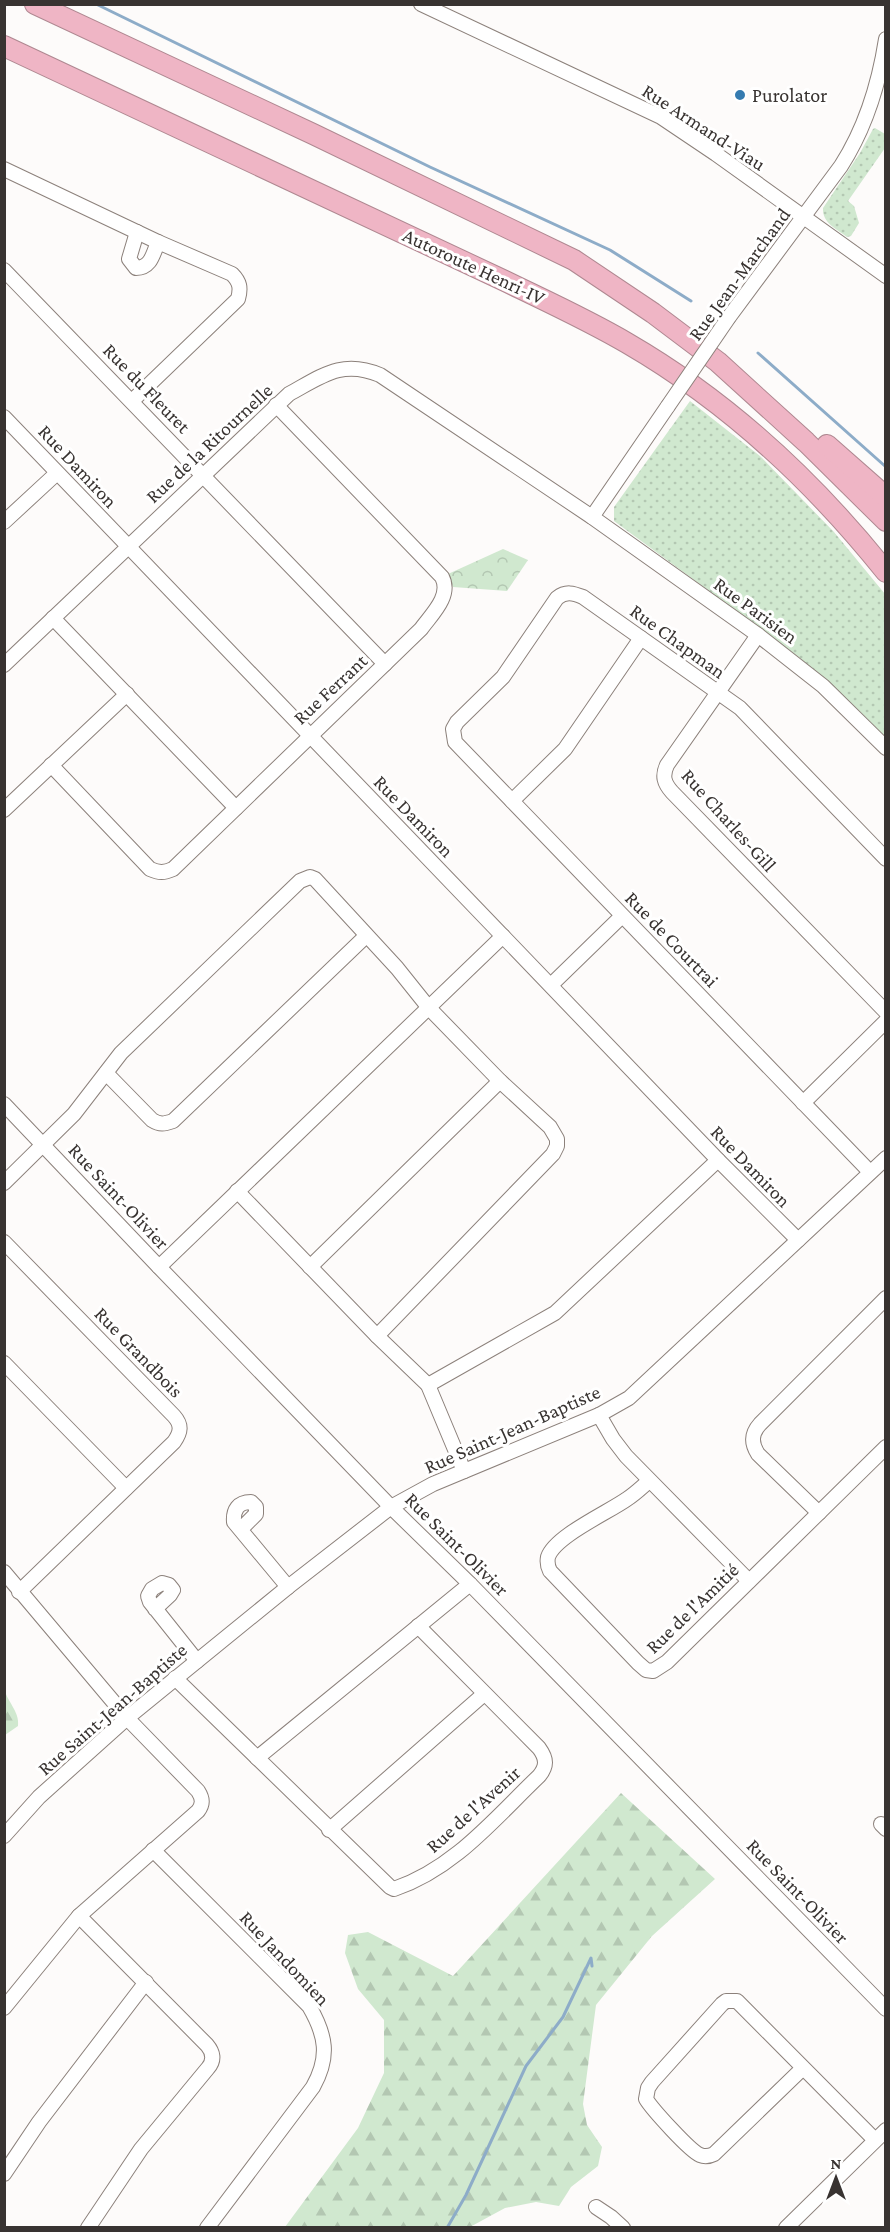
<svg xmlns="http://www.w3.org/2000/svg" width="890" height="2232" font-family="'Crimson Pro',serif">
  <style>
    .grass { fill: url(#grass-dots) }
    .forest { fill: url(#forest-firs) }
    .park { fill: url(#park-crowns) }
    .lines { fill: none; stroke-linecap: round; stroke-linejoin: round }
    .stream { stroke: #8dacc8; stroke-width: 3 }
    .minor-casing { stroke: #8c817b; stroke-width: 16 }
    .highway-casing { stroke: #af8891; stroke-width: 22 }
    .minor { stroke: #fff; stroke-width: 14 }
    .highway { stroke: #efb5c5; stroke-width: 20 }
    .minor-bridge-casing { stroke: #8c817b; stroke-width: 16; stroke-linecap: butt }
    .minor-bridge { stroke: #fff; stroke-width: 14 }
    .poi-dot { fill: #357bb0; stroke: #fff; stroke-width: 2 }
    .labels { text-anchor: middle; stroke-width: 6; stroke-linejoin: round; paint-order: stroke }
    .poi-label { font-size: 20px; fill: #383331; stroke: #fff; text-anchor: start }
    .street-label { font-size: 20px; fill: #383331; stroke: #fff }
  </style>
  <defs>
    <pattern id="grass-dots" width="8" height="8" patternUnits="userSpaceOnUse" patternTransform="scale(1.5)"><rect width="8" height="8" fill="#d0e8cf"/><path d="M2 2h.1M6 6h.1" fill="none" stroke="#b3c7b2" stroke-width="1.8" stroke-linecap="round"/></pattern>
    <pattern id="forest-firs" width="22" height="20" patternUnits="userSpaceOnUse" patternTransform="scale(1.5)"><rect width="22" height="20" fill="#d0e8cf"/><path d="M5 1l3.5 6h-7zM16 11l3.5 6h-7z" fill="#b3c7b2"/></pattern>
    <pattern id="park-crowns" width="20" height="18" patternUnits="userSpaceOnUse" patternTransform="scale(1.5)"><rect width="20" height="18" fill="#d0e8cf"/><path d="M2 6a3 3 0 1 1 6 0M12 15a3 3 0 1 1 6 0" fill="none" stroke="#b3c7b2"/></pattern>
  </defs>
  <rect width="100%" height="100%" fill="#fdfbfa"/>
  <g class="grass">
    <path d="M875 128 885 134V148L848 201 854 206 859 223 851 236 847 237C837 229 822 223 823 208L860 153 873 129Z"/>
    <polygon points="690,401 760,456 834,532 885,594 885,739 800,658 614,521 614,507"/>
  </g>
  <g class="forest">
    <path d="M4 1687C6 1701 20 1711 18 1726L5 1735Z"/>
    <polygon points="621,1793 715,1879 652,1936 596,2005 583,2104 587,2125 602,2147 598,2166 571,2187 559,2206 536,2202 505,2208 470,2227 285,2227 358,2128 384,2073 384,2020 358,1989 345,1953 348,1935 368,1932 453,1976"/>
  </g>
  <polygon class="park" points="503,549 528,560 507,591 453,587 448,574"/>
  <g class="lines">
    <g class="stream">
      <polyline points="96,4 430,167 610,250 691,301"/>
      <polyline points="758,353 886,467"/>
      <polyline points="447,2228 466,2195 526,2066 563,2017 591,1958 592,1966"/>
    </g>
    <defs>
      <g id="minor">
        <polyline points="421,4 661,117 716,154 886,276"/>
        <path d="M4 169 158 242 232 274C240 282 241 288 238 299L132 401"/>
        <path d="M137 232 129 259 136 268C151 268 153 254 158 242"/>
        <polyline points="4,270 385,664"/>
        <path d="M729 317 841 166C866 127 879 84 886 39"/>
        <polyline points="4,417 718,1160 798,1240"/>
        <polyline points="592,517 668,406"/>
        <polyline points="4,522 57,473"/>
        <polyline points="53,618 236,808"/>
        <path d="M758 635 667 765C662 776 664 783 672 792L886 1012"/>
        <path d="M4 665 289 394C322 376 342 359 380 375L592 517 758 635 823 686 886 748"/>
        <path d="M51 765 150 869C159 873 164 873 173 869L421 629C431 615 452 596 442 577L276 405"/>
        <polyline points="512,801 565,749 641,638"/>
        <polyline points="4,810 127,694"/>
        <polyline points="551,985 622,916"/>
        <path d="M106 1073 152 1120C160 1125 164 1124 173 1121L366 936"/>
        <polyline points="803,1103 886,1021"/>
        <polyline points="4,1104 159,1267 391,1507 470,1584 886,2009"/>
        <path d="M870 1172 455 742 453 729 457 722 503 677 557 598C566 591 573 593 583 597L740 708 886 859"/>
        <polyline points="4,1183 74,1114 121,1053 300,881 310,877 315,879 397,968 429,1008 500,1081 550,1127 557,1139 557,1146 553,1154 377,1336"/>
        <polyline points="237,1191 377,1336 428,1385 464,1471"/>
        <path d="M4 1242 174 1416C182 1425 181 1432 174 1442L19 1592"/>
        <polyline points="159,1267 503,936"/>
        <polyline points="310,1267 500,1081"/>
        <polyline points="4,1363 126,1488"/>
        <polyline points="428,1385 555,1313 718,1160"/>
        <polyline points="599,1415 613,1439 626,1456 749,1581"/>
        <path d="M649 1481C642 1487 635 1494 627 1499 609 1512 555 1536 548 1557 547 1562 548 1567 550 1571L638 1663 646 1670 653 1671 667 1662 886 1447"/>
        <path d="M819 1513 758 1454C751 1443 751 1434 760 1424L886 1298"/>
        <path d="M241 1529 256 1514V1507L251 1502C238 1502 233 1510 234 1522L288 1587"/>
        <path d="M4 1572 127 1718 198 1791C203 1799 203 1804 198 1811L79 1916 4 2008"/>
        <polyline points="155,1609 170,1595 173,1590 169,1585 162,1583 152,1589 148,1596 150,1602 197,1661"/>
        <path d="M175 1678 390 1887 394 1889C454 1869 495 1818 539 1776 547 1766 547 1759 539 1748L418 1626"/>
        <polyline points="257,1758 470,1584"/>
        <polyline points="881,1824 886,1829"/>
        <polyline points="329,1830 484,1694"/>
        <polyline points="4,1836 39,1797 127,1718 288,1587 391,1507 433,1484 599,1415 629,1398 886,1158"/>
        <path d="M153 1850 309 2006C326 2035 330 2057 313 2087L207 2228"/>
        <path d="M79 1916 207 2045C213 2052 215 2060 208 2068L141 2149 88 2228"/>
        <path d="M803 2068 714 2154C710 2156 705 2157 700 2155 690 2151 652 2109 646 2099L648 2088 652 2082 722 2004 726 2001H737L875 2140"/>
        <polyline points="4,2174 39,2122 146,1982"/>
        <polyline points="596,2207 611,2217 623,2228"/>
        <polyline points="786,2228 886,2130"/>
      </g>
      <g id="highway">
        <polyline points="35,4 313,134 574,260 653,313 718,362 806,442 886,521"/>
        <path d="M4 46 505 281C546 301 588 320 627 343 727 401 814 482 886 572"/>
        <polyline points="827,445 886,497"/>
      </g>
    </defs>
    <use href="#minor" class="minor-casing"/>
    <use href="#highway" class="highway-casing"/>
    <use href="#minor" class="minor"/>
    <use href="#highway" class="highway"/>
    <defs>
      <polyline id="minor-bridge" points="668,406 729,317"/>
    </defs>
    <use href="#minor-bridge" class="minor-bridge-casing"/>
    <use href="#minor-bridge" class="minor-bridge"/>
  </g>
  <circle class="poi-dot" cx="740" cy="95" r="6"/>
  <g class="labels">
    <g class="poi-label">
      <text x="752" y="102">Purolator</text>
    </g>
    <g class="street-label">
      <text transform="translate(704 127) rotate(33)" y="7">Rue Armand-Viau</text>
      <text transform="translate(474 266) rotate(25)" y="7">Autoroute Henri-IV</text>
      <text transform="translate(739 274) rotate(-54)" y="7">Rue Jean-Marchand</text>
      <text transform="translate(147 388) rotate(46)" y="7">Rue du Fleuret</text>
      <text transform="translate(209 443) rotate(-43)" y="7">Rue de la Ritournelle</text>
      <text transform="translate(78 466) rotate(47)" y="7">Rue Damiron</text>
      <text transform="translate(756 610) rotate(36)" y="7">Rue Parisien</text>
      <text transform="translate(678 641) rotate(36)" y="7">Rue Chapman</text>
      <text transform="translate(330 689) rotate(-43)" y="7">Rue Ferrant</text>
      <text transform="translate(414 816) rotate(46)" y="7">Rue Damiron</text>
      <text transform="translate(729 820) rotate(48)" y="7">Rue Charles-Gill</text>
      <text transform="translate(672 939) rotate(46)" y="7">Rue de Courtrai</text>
      <text transform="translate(751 1166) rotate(46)" y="7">Rue Damiron</text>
      <text transform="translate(119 1196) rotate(47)" y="7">Rue Saint-Olivier</text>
      <text transform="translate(139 1352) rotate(46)" y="7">Rue Grandbois</text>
      <text transform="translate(512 1429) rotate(-24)" y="7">Rue Saint-Jean-Baptiste</text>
      <text transform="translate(457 1544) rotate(45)" y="7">Rue Saint-Olivier</text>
      <text transform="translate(692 1608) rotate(-44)" y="7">Rue de l'Amitié</text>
      <text transform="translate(112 1709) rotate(-41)" y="7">Rue Saint-Jean-Baptiste</text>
      <text transform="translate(473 1809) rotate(-42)" y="7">Rue de l'Avenir</text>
      <text transform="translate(798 1891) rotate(46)" y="7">Rue Saint-Olivier</text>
      <text transform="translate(285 1958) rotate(47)" y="7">Rue Jandomien</text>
    </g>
  </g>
  <rect width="890" height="2232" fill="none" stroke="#383331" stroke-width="12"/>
  <g transform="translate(836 2178)" stroke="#ffffff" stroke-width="4.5" paint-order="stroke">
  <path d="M0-4.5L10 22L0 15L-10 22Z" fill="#383331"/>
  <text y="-9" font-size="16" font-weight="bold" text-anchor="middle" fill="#383331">N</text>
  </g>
</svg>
